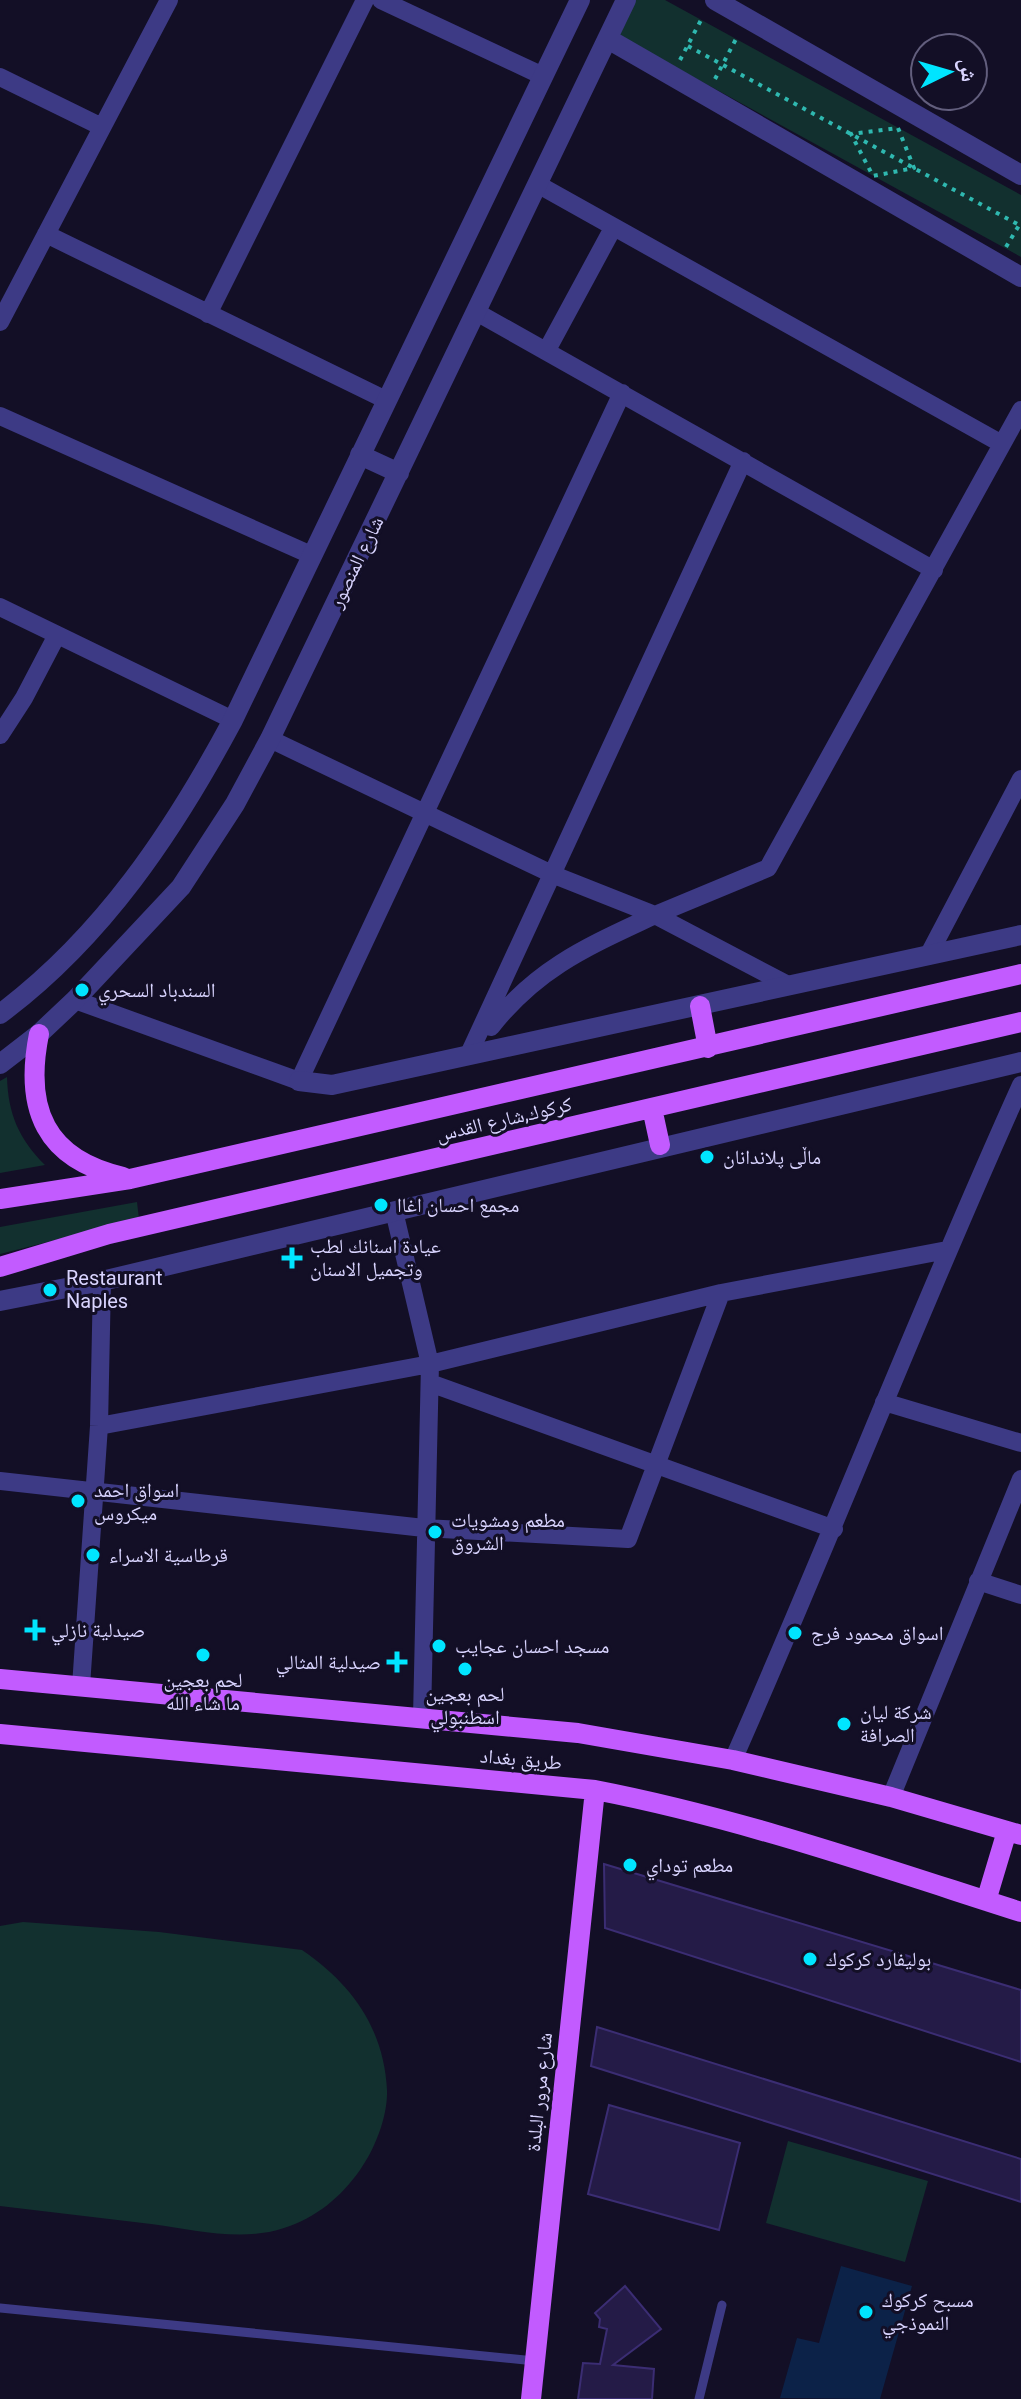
<svg xmlns="http://www.w3.org/2000/svg" width="1021" height="2399" font-family="Roboto,'Noto Naskh Arabic',sans-serif">
<style>
.green{fill:#12302f}
.water{fill:#0c2248}
.building{fill:#241b47;stroke:#3b2d73;stroke-width:2}
.lines{fill:none;stroke-linecap:round;stroke-linejoin:round}
.path{stroke:#2fb8b0;stroke-width:4;stroke-dasharray:4 6;stroke-linecap:butt}
.service{stroke:#3d3a85;stroke-width:9}
.minor{stroke:#3d3a85;stroke-width:18}
.tertiary{stroke:#3d3a85;stroke-width:20}
.primary{stroke:#c25bff;stroke-width:20}
.poi-dot{fill:#00e5ff;stroke:#130f26;stroke-width:3}
.labels{text-anchor:middle;dominant-baseline:central;stroke-width:6;stroke-linejoin:round;paint-order:stroke}
.street-label{font-size:20px;fill:#d9d4ff;stroke:#130f26}
.poi-label{font-size:20px;fill:#d9d4ff;stroke:#130f26;text-anchor:start}
</style>
<rect width="100%" height="100%" fill="#130f26"/>
<path class="green" d="M619,0H665L1021,195V257L604,28Z
M7,1077C8,1114 19,1139 45,1165L0,1173V1081Z
M137,1202L139,1219L0,1254V1227Z
M23,1922L159,1932L302,1950C352,1984 384,2029 387,2090C388,2116 375,2149 360,2170C341,2197 316,2218 284,2228C242,2242 195,2230 151,2224C101,2218 50,2212 0,2206V1926Z
M788,2141L928,2181L905,2262L766,2223Z"/>
<path class="water" d="M841,2266L912,2286L880,2399L780,2398L797,2338L819,2343Z"/>
<path class="building" d="M604,1864L1021,1990V2062L605,1928Z
M597,2027L1021,2159V2202L591,2066Z
M609,2105L740,2143L719,2230L588,2194Z
M625,2286L661,2329L613,2365L654,2369L652,2399H578L583,2363L600,2364L607,2329L599,2327L600,2319L595,2313Z"/>
<g class="lines">
<path class="path" d="M688,46L1021,226
M680,60L701,20
M715,79L736,39
M898,128L914,168L873,176L851,134Z
M1006,247L1021,222"/>
<path class="service" d="M0,2308L535,2361
M699,2399L722,2305"/>
<path class="minor" d="M381,0L543,76
M0,77L102,127
M539,185L1002,444
M46,234L386,400
M478,313L934,570
M208,314L365,0
M0,322L169,0
M547,350L613,228
M0,416L311,555
M0,607L233,720
M0,735L24,698L57,635
M270,739L554,875L655,915L768,868L1021,410
M928,956L1021,779
M75,1000L299,1081L622,393
M491,1027C538,967 589,946 655,915L788,985
M469,1054L743,461
M394,1211L430,1364L422,1717
M430,1383L834,1529
M884,1402L1021,1443
M99,1426L430,1364L721,1293L947,1250
M0,1481L424,1528L628,1539L721,1293
M978,1581L1021,1595
M81,1686L99,1426L102,1281
M733,1760C832,1536 920,1308 1021,1085
M891,1797L1021,1479"/>
<path class="tertiary" d="M715,0L1021,175
M608,39L1021,277
M360,455L399,473
M0,1014C103,937 173,832 233,720L580,0
M0,1064L39,1034L75,1000L181,887L235,804L270,739L626,0
M299,1081L332,1085L1021,935
M0,1301L102,1281L1021,1062"/>
<path class="primary" d="M700,1006L708,1048
M39,1034C24,1109 45,1159 123,1177
M652,1108L660,1145
M0,1199L130,1179L1021,974
M0,1267L109,1234L1021,1022
M0,1679L578,1733L733,1760L891,1797L1021,1835
M0,1734L595,1790C740,1818 880,1867 1021,1912
M986,1901L1007,1831
M531,2399L595,1790"/>
</g>
<g class="poi-dot">
<circle cx="82" cy="990" r="8"/>
<circle cx="707" cy="1157" r="8"/>
<circle cx="381" cy="1205" r="8"/>
<path d="M288 1246h8v8h8v8h-8v8h-8v-8h-8v-8h8z"/>
<circle cx="50" cy="1290" r="8"/>
<circle cx="78" cy="1501" r="8"/>
<circle cx="435" cy="1532" r="8"/>
<circle cx="93" cy="1555" r="8"/>
<path d="M31 1618h8v8h8v8h-8v8h-8v-8h-8v-8h8z"/>
<circle cx="795" cy="1633" r="8"/>
<circle cx="439" cy="1646" r="8"/>
<circle cx="203" cy="1655" r="8"/>
<path d="M393 1650h8v8h8v8h-8v8h-8v-8h-8v-8h8z"/>
<circle cx="465" cy="1669" r="8"/>
<circle cx="844" cy="1724" r="8"/>
<circle cx="630" cy="1865" r="8"/>
<circle cx="810" cy="1959" r="8"/>
<circle cx="866" cy="2312" r="8"/>
</g>
<g class="labels">
<g class="street-label">
<text transform="translate(356 562) rotate(-64)">شارع المنصور</text>
<text transform="translate(504 1119) rotate(-13)">كركوك,شارع القدس</text>
<text transform="translate(521 1759) rotate(5)">طريق بغداد</text>
<text transform="translate(539 2092) rotate(-84)">شارع مرور البلدة</text>
</g>
<g class="poi-label">
<text x="98" y="990">السندباد السحري</text>
<text x="723" y="1157">ماڵی پلاندانان</text>
<text x="397" y="1205">مجمع احسان اغاا</text>
<text x="310" y="1246">عيادة اسنانك لطب<tspan x="310" dy="23">وتجميل الاسنان</tspan></text>
<text x="66" y="1278">Restaurant<tspan x="66" dy="23">Naples</tspan></text>
<text x="94" y="1490">اسواق احمد<tspan x="94" dy="23">ميكروس</tspan></text>
<text x="451" y="1520">مطعم ومشويات<tspan x="451" dy="23">الشروق</tspan></text>
<text x="109" y="1555">قرطاسية الاسراء</text>
<text x="51" y="1630">صيدلية نازلي</text>
<text x="811" y="1633">اسواق محمود فرج</text>
<text x="455" y="1646">مسجد احسان عجايب</text>
<text x="381" y="1662" text-anchor="end">صيدلية المثالي</text>
<text x="203" y="1680" text-anchor="middle">لحم بعجين<tspan x="203" dy="23">ما شاء الله</tspan></text>
<text x="465" y="1694" text-anchor="middle">لحم بعجين<tspan x="465" dy="23">اسطنبولي</tspan></text>
<text x="860" y="1712">شركة ليان<tspan x="860" dy="23">الصرافة</tspan></text>
<text x="646" y="1865">مطعم توداي</text>
<text x="826" y="1959">بوليفارد كركوك</text>
<text x="882" y="2300">مسبح كركوك<tspan x="882" dy="23">النموذجي</tspan></text>
</g>
</g>
<g transform="translate(949 72) rotate(85)"><circle r="38" fill="#130f26" stroke="#625e7d" stroke-width="2"/>
<path d="M0-6L14 30L0 20L-14 30Z" fill="#00e5ff"/>
<text y="-12" font-size="22" font-weight="bold" text-anchor="middle" fill="#d9d4ff">ش</text>
</g>
</svg>
